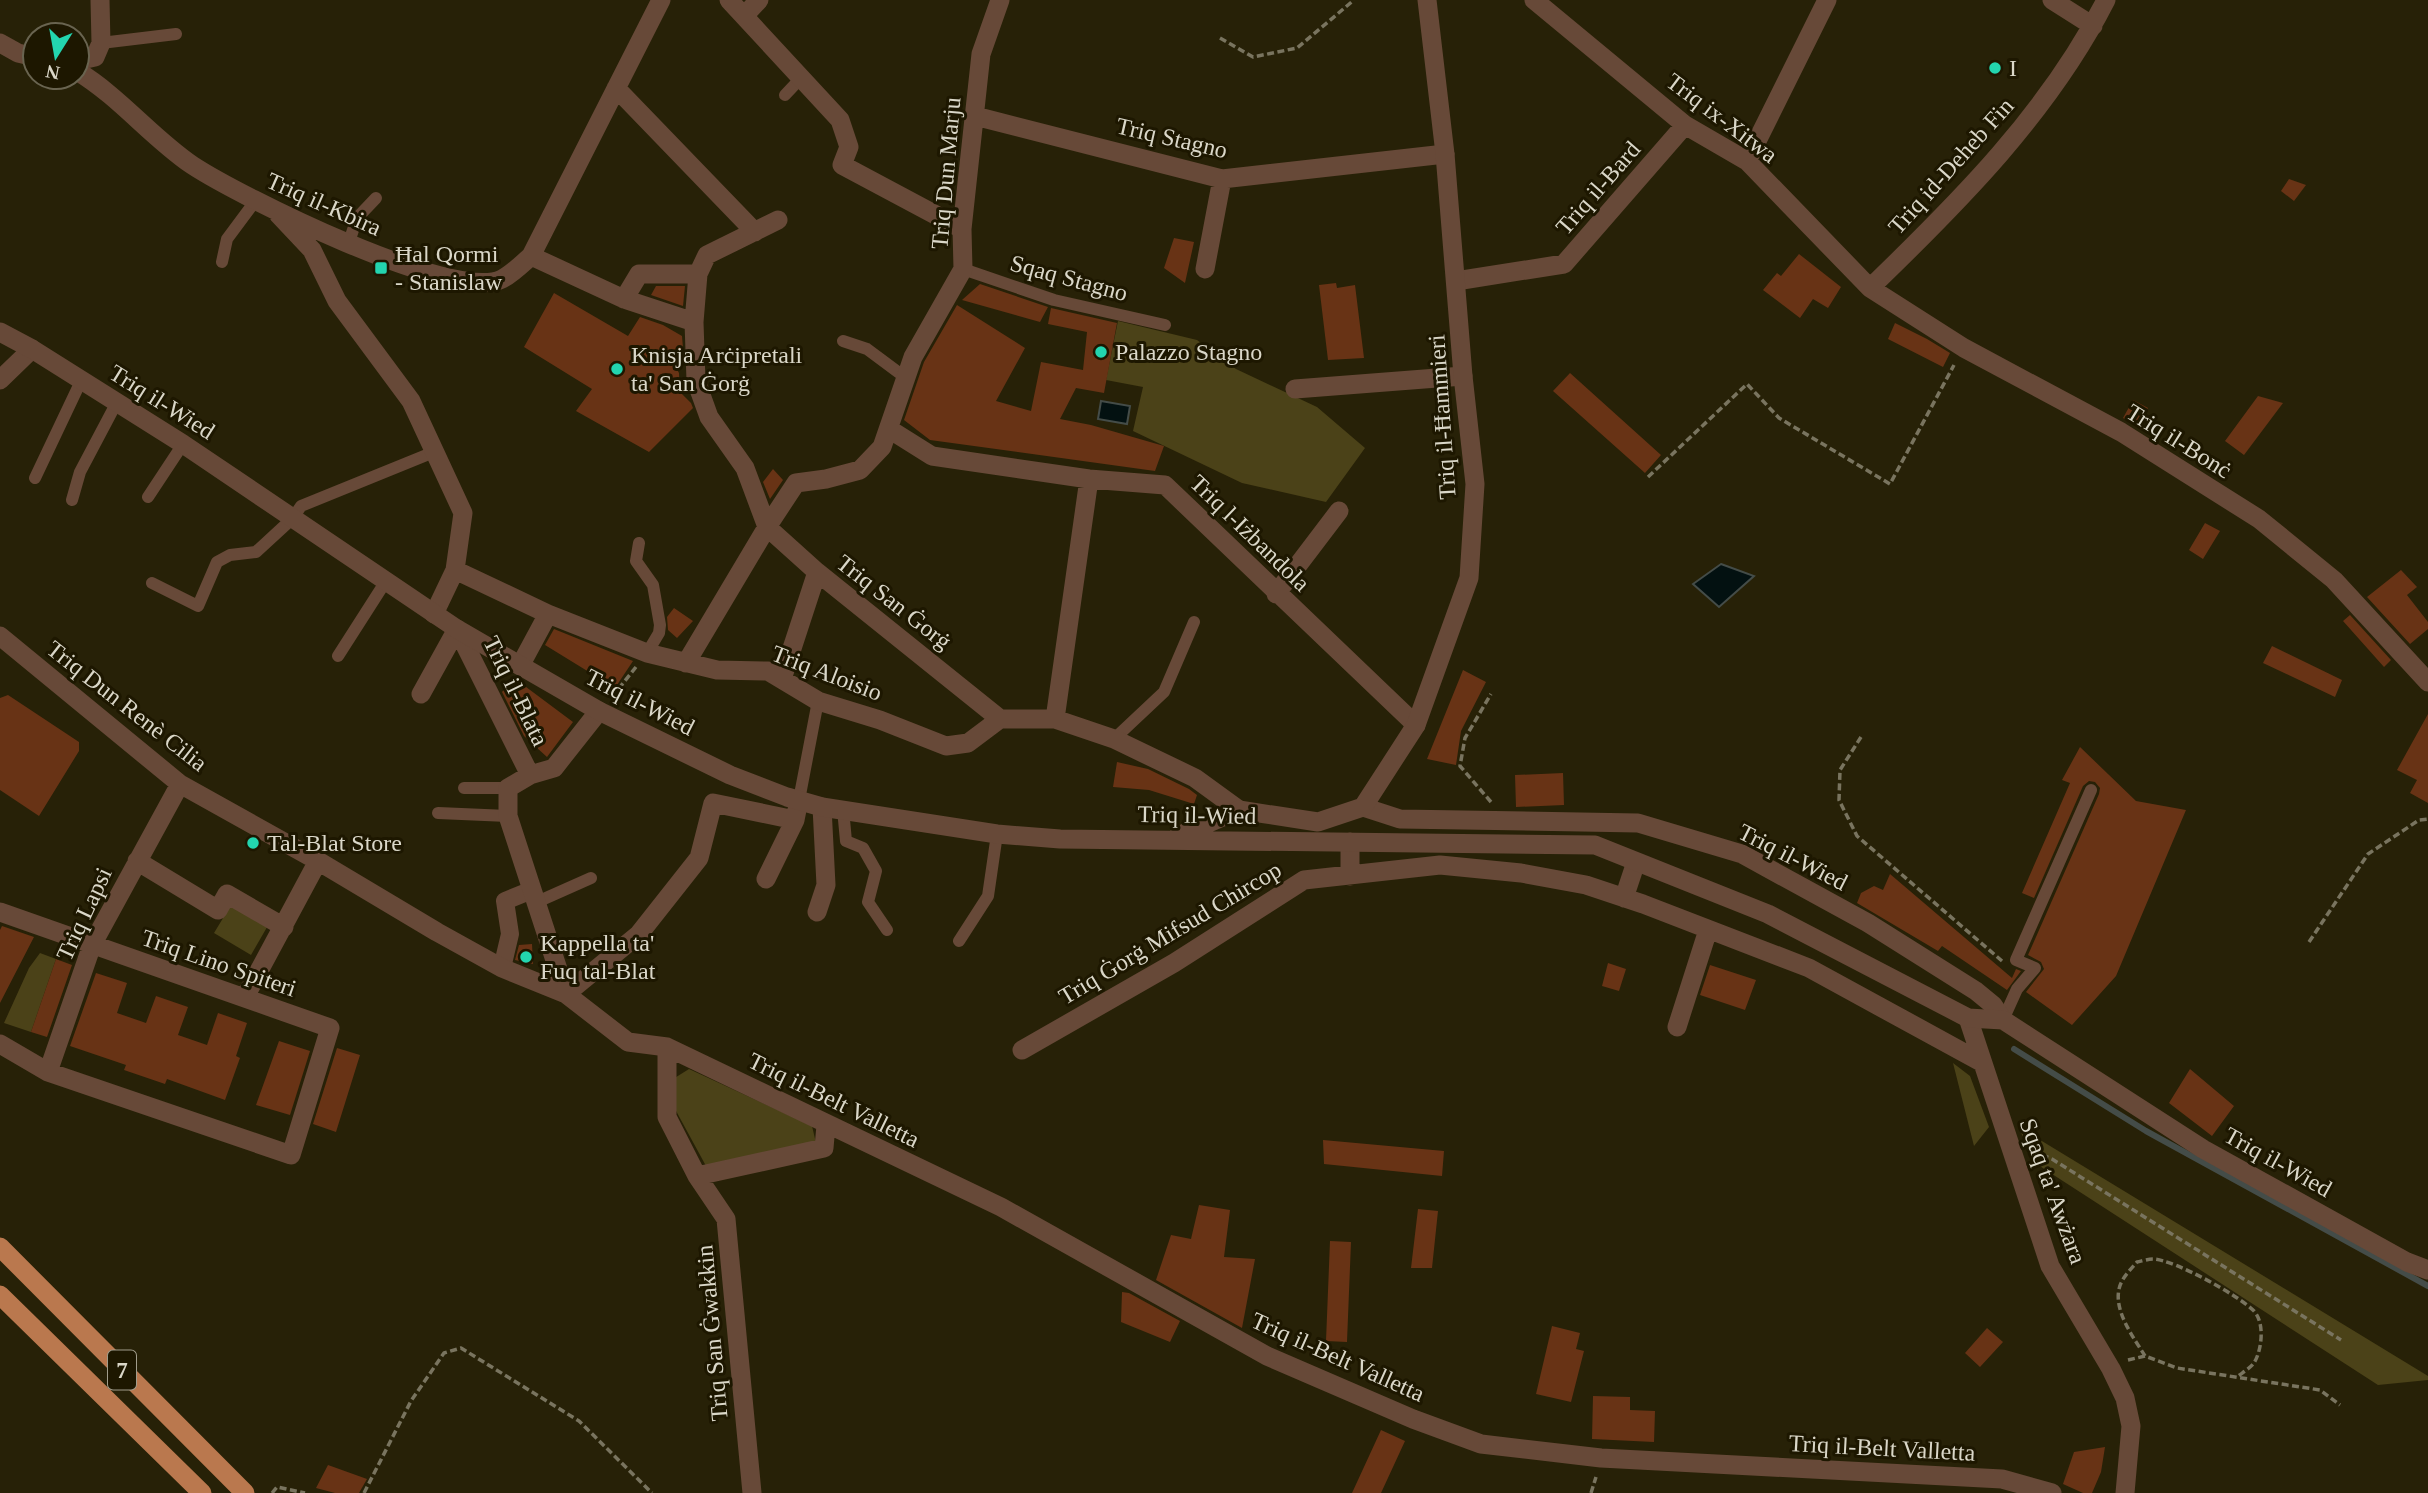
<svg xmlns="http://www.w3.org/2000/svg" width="2428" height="1493" font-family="Georgia,serif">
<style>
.green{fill:#4b4218}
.water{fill:#031111;stroke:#444c48;stroke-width:2}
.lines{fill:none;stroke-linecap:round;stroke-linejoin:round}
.stream{stroke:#444c48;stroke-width:6}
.building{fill:#683315}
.path{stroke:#79745f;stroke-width:3.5;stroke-dasharray:7 3.5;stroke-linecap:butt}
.service{stroke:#674938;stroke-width:12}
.pedestrian{stroke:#674938;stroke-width:18}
.minor{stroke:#674938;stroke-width:19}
.tertiary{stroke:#674938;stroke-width:19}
.trunk{stroke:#ba784e;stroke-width:19}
.poi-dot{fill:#23d5af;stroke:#1d1700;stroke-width:2.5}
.labels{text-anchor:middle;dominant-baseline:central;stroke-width:6;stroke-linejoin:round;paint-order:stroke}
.shield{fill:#1d1700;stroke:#a19d8c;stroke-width:2}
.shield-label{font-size:23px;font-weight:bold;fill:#dad7c8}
.poi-label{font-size:24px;fill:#dad7c8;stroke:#1d1700;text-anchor:start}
.street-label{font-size:24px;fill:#dad7c8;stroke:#1d1700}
</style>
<rect width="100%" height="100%" fill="#272107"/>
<path class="green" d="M1118,321L1197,340L1236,369L1317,407L1365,448L1326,502L1242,483L1133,431L1143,387L1106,380Z
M234,900L270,922L251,955L214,933Z
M40,953L56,959L31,1032L4,1023L29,968Z
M1953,1063L1970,1076L1989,1127L1974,1146Z
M689,1069L812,1126L816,1143L706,1166L675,1109L673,1079Z
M2019,1127L2428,1376V1380L2378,1385L2032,1161Z"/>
<path class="water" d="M1101,401L1130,406L1127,424L1098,419Z
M1721,564L1754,576L1719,607L1693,584Z"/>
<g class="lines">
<path class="stream" d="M2014,1049L2146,1131L2428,1286"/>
</g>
<path class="building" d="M2289,179L2306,185L2294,201L2281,191Z
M1174,238L1194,242L1185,283L1164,268Z
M1799,254L1841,287L1828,308L1813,299L1800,318L1763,290L1777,273L1781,276Z
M1336,283L1337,288L1355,285L1364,358L1328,360L1319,285Z
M980,284L1048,307L1040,322L962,300Z
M656,286H685L683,306L651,295Z
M554,293L628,336L640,317L663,325L682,336L683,348L674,364L679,373L680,392L691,403L693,408L649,452L576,411L592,389L524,347Z
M957,305L1025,348L996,401L1031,411L1041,362L1083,370L1087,332L1048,324L1051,308L1117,323L1104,393L1076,388L1060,419L1091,425L1164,446L1155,471L930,440L904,420L924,362Z
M1895,323L1927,339L1950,353L1943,367L1888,339Z
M1570,373L1661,455L1645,473L1553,391Z
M2258,396L2283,403L2244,455L2225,441Z
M2133,400L2148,408L2137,426L2123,418Z
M773,469L783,480L770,499L763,482Z
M2205,523L2220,531L2203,559L2189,550Z
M2401,570L2417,587L2407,595L2428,622V629L2410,644L2367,597Z
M674,608L693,621L677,638L668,630L667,617Z
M2350,615L2391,660L2384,667L2343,621Z
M554,629L633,661L615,688L545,645Z
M2272,646L2342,680L2335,697L2263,663Z
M1463,670L1486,682L1461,731L1456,765L1427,759Z
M514,678L573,722L547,757L524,736L502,692Z
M8,695L79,742V751L39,816L0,790V698Z
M2428,714V803L2410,793L2417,780L2397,770Z
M2080,747L2136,801L2186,810L2116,976L2072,1025L2026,992L2044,969L2041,962L2028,955L2099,794L2100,788L2095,782L2089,781L2083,786L2034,898L2022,893L2070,783L2062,780Z
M1117,762L1148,769L1189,789L1197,795L1194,804L1149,790L1113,787Z
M1563,773L1564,805L1516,807L1515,775Z
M1890,874L2012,978L2016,969L2021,971L2007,990L1942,946L1938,951L1857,903L1861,893L1874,886L1883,890Z
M2,926L34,937L0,1003V930Z
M532,944L533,964L515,960L519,945Z
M56,959L72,965L47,1037L31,1032Z
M1608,963L1626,969L1619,991L1602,986Z
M1710,965L1756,980L1745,1010L1700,995Z
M96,973L127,983L117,1013L146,1023L156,996L188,1007L178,1035L207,1045L218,1013L247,1023L236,1056L240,1058L225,1100L167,1079L165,1084L124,1070L126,1065L70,1046Z
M279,1041L310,1051L290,1115L256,1105Z
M337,1048L360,1055L336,1132L313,1124Z
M2190,1069L2234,1106L2212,1136L2169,1103Z
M1323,1140L1444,1151L1442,1176L1324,1164Z
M1199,1205L1230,1210L1224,1257L1255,1259L1242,1328L1156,1280L1171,1235L1191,1239Z
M1418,1209L1438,1211L1432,1268H1411Z
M1330,1241L1351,1242L1347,1342L1326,1341Z
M1122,1292L1129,1293L1180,1321L1170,1342L1121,1322Z
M1552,1326L1580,1333L1576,1349L1584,1351L1571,1402L1536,1394Z
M1987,1328L2003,1342L1980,1367L1965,1353Z
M1593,1396L1630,1397V1410L1655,1411L1654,1442L1592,1439Z
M1381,1430L1405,1441L1381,1493H1352Z
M2105,1447L2101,1472L2092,1493H2083L2063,1484L2074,1452Z
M328,1465L367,1479L359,1493H335L316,1488Z"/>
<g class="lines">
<path class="path" d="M1220,38L1253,57L1297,48L1354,0
M1648,477L1747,384L1779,418L1890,484L1954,365
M612,697L636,667
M1861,737L1840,770L1839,800L1857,836L2002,961
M1491,802L1460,766L1465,738L1491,694
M2309,942L2368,854L2419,820L2428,819
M2032,1151L2052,1159L2341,1340
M2145,1356C2134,1338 2114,1312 2119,1289C2121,1279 2130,1270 2137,1262C2142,1261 2148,1259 2153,1259C2175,1260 2238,1295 2254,1311C2265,1323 2262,1350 2254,1363C2250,1368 2242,1373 2237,1377
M2128,1360L2145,1356L2177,1368L2320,1390L2340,1405
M272,1493L277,1487L305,1493
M364,1493L411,1401L444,1353L461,1348L579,1421L652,1493
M1591,1493L1596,1477"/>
<path class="service" d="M101,43L176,34
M785,95L801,78
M349,242L357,218L376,198
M222,262L227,239L256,200
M963,269L1054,300L1165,325
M843,341L867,349L906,378
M35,478L81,381
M148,497L183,444
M72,500L80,472L117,402
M639,543L636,561L653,585L660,625L659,633L647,653
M152,583L198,606L217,562L230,555L256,552L293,518L301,506L434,452
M338,656L386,581
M1114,739L1164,692L1194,622
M464,788H508
M799,800L818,701
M843,809L846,841L863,848L876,871L868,902L887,930
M438,813L508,816
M537,902L591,878
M959,941L988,896L997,834
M2003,1020L2017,989L2035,968L2016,960L2091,790"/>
<path class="pedestrian" d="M502,968L510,934L505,901L532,890"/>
<path class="minor" d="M729,0L840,120L849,147L842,165L962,229
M1534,0L1685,125L1747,161L1870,288L1964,348L2121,432L2259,519L2334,580L2428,682
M2052,0L2093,26
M744,16L759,0
M0,43L18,53L35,57
M77,61L95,57L101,43L100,0
M77,71C120,97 151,137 192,165C239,196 453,303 502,279C512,274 523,263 531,256L661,0
M616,88L755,232
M975,116L1222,179L1445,154
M1747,161L1827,0
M278,214L312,250L337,301L411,401L463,513L455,570L434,614
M778,220L707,255L698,274L694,322L696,381L709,417L745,468L767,527L817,572L1000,719H1055L1114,739L1195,778L1239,810
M531,256L624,299L694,322
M1205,269L1222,179
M1456,281L1564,264L1685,125
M1870,288C1959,202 2049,112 2106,0
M624,299L639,274H698
M0,380L32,349
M1295,389L1463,376
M889,429L932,456L1089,479L1165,485L1416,725
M455,570L548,614L647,653L717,670L768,671L818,701L880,720L946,746L968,743L1000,719
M1276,594L1339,511
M457,629L530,775
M0,636L180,784L318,861L437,932L502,968L566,994L628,1042L667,1047L1001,1207L1267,1356L1413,1419L1481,1444L1601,1458L2002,1479L2052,1493
M686,663L767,527L796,483L826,479L860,470L882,447L913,357L963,269L962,229L981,54L1000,0
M520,666L548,614
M782,679L817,572
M421,694L457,629
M599,711L554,768L530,775L508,788V816L566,994L639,934L699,858L713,803L795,820
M1055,719L1089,479
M1363,807L1400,819L1638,823L1742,854L1868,923L1976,991L1993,1005L2003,1020
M1350,842V876
M137,861L218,910L227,894L284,927
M766,879L795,820L797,810
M1624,898L1636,862
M0,912L330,1028L291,1155L48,1072L0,1044
M817,912L826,885L822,807
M245,997L318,861
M1968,1018L2050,1266L2111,1369L2125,1398L2131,1426L2125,1493
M1677,1027L1708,930
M667,1047V1117L697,1176L726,1219L752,1493
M1022,1050L1174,963L1304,880L1440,865L1521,873L1586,885L1643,904L1809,968L1981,1062
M48,1072L92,945L180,784
M697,1176L824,1148L826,1125"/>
<path class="tertiary" d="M0,332L32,349L183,444L457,629L599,711L730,775L787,797L822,807L997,834L1060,839L1595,845L1768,914L1968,1018L2003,1020L2203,1149L2407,1262L2428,1270
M1178,836L1239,810L1318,822L1363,807L1416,725L1469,578L1475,484L1463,376L1445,154L1427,0"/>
<path class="trunk" d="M0,1247L245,1493
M0,1295L202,1493"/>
</g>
<g class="poi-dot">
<circle cx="1995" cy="68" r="7"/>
<rect x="374" y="261" width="14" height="14" rx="3.5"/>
<circle cx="1101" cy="352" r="7"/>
<circle cx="617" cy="369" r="7"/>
<circle cx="253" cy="843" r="7"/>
<circle cx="526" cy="957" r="7"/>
</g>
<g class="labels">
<rect class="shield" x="108" y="1350.5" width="28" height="39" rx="5"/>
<g class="shield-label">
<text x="122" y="1370">7</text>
</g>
<g class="poi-label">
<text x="2009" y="68">I</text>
<text x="395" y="254">Ħal Qormi<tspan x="395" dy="28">- Stanislaw</tspan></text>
<text x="1115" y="352">Palazzo Stagno</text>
<text x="631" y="355">Knisja Arċipretali<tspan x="631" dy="28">ta' San Ġorġ</tspan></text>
<text x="267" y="843">Tal-Blat Store</text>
<text x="540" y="943">Kappella ta'<tspan x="540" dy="28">Fuq tal-Blat</tspan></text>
</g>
<g class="street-label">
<text transform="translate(1722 118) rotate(37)">Triq ix-Xitwa</text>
<text transform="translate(1172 138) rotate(13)">Triq Stagno</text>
<text transform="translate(1951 166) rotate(-48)">Triq id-Deheb Fin</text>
<text transform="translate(946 173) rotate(-85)">Triq Dun Marju</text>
<text transform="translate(1598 188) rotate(-49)">Triq il-Bard</text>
<text transform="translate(324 204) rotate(24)">Triq il-Kbira</text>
<text transform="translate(1069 278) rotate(15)">Sqaq Stagno</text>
<text transform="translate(162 402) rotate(32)">Triq il-Wied</text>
<text transform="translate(1442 417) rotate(-94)">Triq il-Ħammieri</text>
<text transform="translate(2179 441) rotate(32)">Triq il-Bonċ</text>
<text transform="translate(1250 533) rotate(44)">Triq l-Iżbandola</text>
<text transform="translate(894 602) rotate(38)">Triq San Ġorġ</text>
<text transform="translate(827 673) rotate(21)">Triq Aloisio</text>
<text transform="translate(516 691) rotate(64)">Triq il-Blata</text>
<text transform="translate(640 702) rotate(27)">Triq il-Wied</text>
<text transform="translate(127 706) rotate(38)">Triq Dun Renè Cilia</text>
<text transform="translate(1197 815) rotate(1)">Triq il-Wied</text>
<text transform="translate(1793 857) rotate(27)">Triq il-Wied</text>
<text transform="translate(84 914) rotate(-65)">Triq Lapsi</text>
<text transform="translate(1170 933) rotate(-31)">Triq Ġorġ Mifsud Chircop</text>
<text transform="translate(219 963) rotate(19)">Triq Lino Spiteri</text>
<text transform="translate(834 1100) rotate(26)">Triq il-Belt Valletta</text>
<text transform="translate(2278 1162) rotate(29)">Triq il-Wied</text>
<text transform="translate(2053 1191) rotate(70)">Sqaq ta' Awżara</text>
<text transform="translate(712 1333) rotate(-95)">Triq San Ġwakkin</text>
<text transform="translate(1338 1357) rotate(24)">Triq il-Belt Valletta</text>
<text transform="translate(1882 1448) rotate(3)">Triq il-Belt Valletta</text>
</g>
</g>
<g transform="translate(56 56) rotate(191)"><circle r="33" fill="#1d1700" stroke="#696450" stroke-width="2"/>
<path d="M0-5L12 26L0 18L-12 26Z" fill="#23d5af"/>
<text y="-10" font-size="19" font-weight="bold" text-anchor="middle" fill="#dad7c8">N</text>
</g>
</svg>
